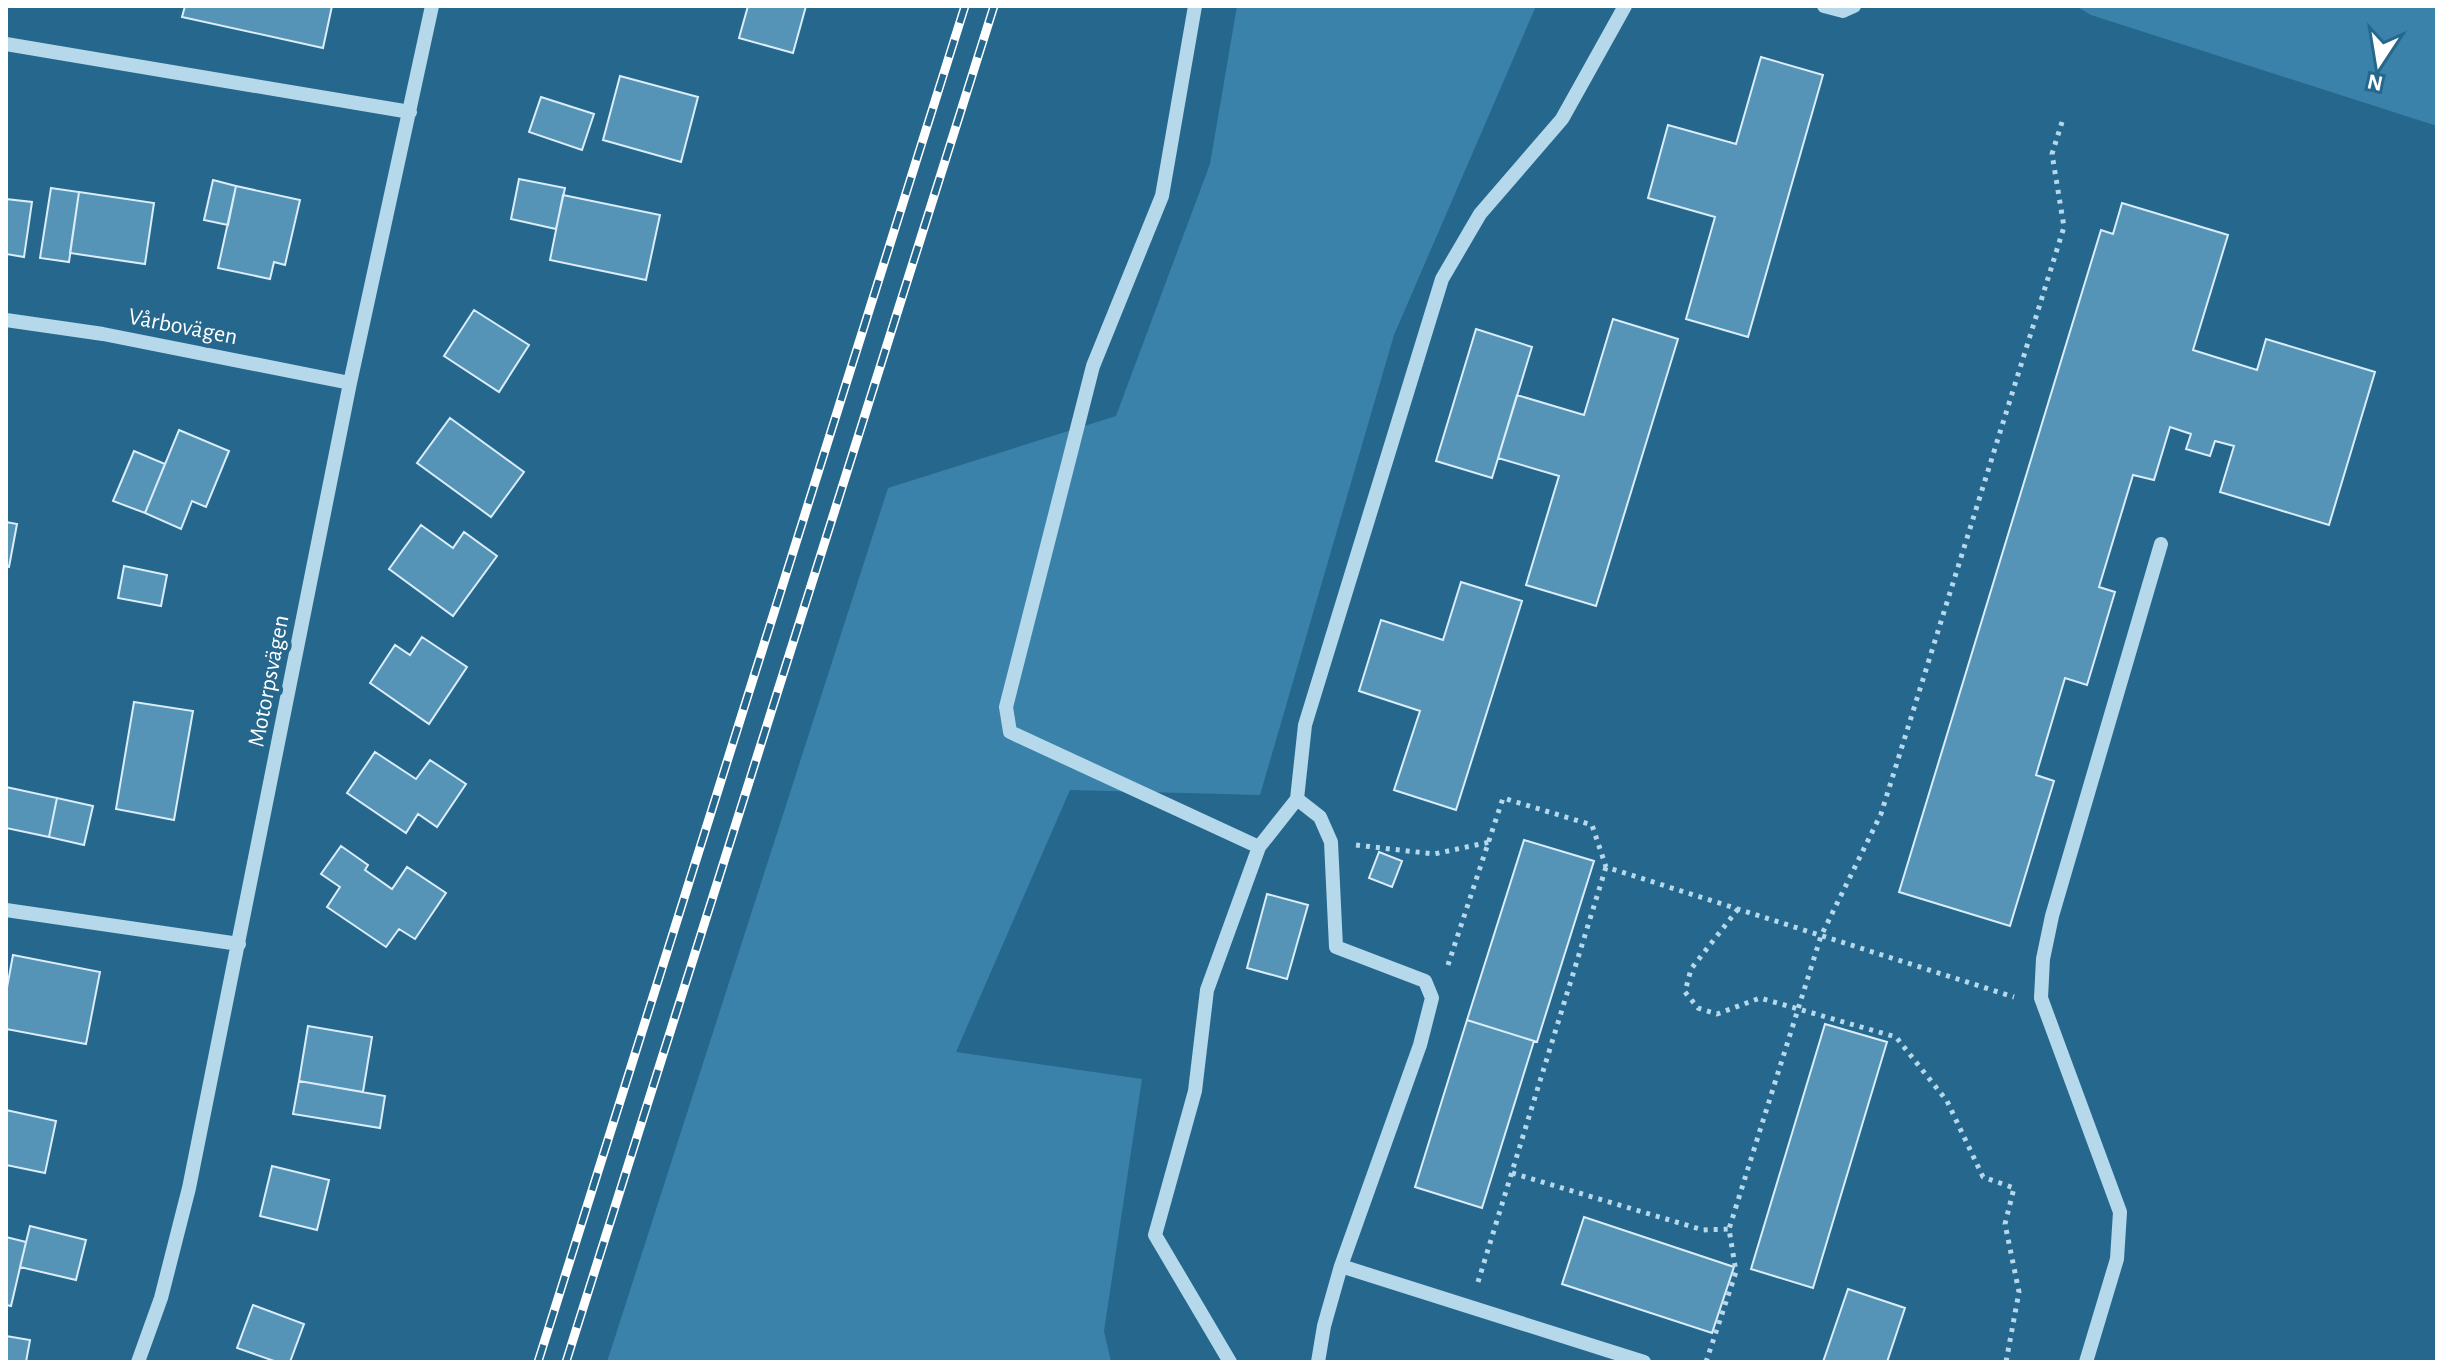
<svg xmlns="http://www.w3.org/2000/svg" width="2443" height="1368" font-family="'Alegreya Sans',sans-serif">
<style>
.green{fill:#3a82a9}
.building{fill:#5694b7;stroke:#daedf8;stroke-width:2}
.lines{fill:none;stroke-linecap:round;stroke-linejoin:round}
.path{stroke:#b5d8ea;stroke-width:5;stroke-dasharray:4 6;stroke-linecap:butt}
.minor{stroke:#b5d8ea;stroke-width:14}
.rail-casing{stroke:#fff;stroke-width:9}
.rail{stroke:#26678d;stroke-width:6;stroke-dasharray:18;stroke-linecap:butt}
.labels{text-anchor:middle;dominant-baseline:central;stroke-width:8;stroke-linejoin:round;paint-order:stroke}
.street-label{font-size:24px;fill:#fff;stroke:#26678d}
</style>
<rect width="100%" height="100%" fill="#26678d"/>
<path class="green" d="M1237,6H1536L1394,335L1260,795L1070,790L956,1052L1142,1079L1104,1331L1111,1362H607L888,488L1116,416L1210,164Z
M2076,6H2437V126L2091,15Z"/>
<path class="building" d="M185,6H332L323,48L182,17Z
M748,6H806L793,53L739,38Z
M1761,57L1823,75L1748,337L1686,319L1715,217L1648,198L1668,125L1736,144Z
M620,76L698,97L681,162L603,140Z
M541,97L594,114L582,150L529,132Z
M519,179L565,188L556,229L511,219Z
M213,180L236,186L228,225L204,220Z
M236,186L300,200L285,265L274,262L270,279L218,268Z
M51,188L79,192L69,262L40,258Z
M79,192L154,203L145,264L70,253Z
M563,195L660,215L646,280L550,260Z
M6,199L32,202L24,257L6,254Z
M2122,203L2228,235L2193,350L2257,370L2266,339L2375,372L2329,525L2220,492L2234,446L2215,441L2210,456L2186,449L2191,434L2170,427L2154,480L2133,475L2099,587L2115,592L2087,685L2065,678L2036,775L2054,781L2010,926L1899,892L2101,230L2113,234Z
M474,310L529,345L499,392L444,356Z
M1613,319L1678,339L1596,606L1526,585L1559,476L1498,458L1517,395L1584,415Z
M1476,329L1532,347L1492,478L1436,461Z
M450,418L524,472L491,517L417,463Z
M179,430L229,451L206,507L192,501L181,529L145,513Z
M134,451L165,464L145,513L113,501Z
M6,522L17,524L9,567L6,566Z
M421,525L453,548L464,532L497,556L453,616L389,569Z
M124,566L167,575L161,606L118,598Z
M1461,582L1522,601L1456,810L1394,790L1420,711L1359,691L1381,620L1443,640Z
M422,637L467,667L429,724L370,683L395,645L410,655Z
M134,702L193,711L174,820L116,809Z
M375,752L416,779L430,760L466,784L437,827L418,814L406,833L347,793Z
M6,787L57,798L49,837L6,828Z
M57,798L93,806L84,845L49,837Z
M1524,840L1594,861L1537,1042L1467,1020Z
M341,846L368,865L365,870L392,889L407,867L446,893L415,939L399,929L386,947L327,907L340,887L321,874Z
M1379,852L1402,861L1392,887L1369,878Z
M1267,894L1308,905L1287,979L1247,968Z
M13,955L100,972L86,1044L6,1029V993Z
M1467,1020L1534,1041L1482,1208L1415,1187Z
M1825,1024L1887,1042L1813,1288L1751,1269Z
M308,1026L372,1037L363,1092L299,1081Z
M299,1081L385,1096L380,1128L293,1114Z
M6,1110L56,1121L45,1173L6,1165Z
M272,1166L329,1180L317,1230L260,1216Z
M1584,1217L1734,1267L1712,1333L1562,1284Z
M30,1226L86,1240L76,1280L20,1267Z
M6,1237L26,1242L11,1306L6,1305Z
M1848,1289L1905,1308L1887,1362H1823Z
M253,1305L304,1324L290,1362H277L237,1348Z
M6,1336L30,1340L26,1362H6Z"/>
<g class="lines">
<path class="path" d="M1356,845L1434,854L1490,842
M1738,909L1691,969L1685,992L1698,1008L1717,1014L1760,998L1896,1037L1947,1101L1983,1177L2014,1188L2005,1224L2019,1292L2006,1362
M1448,965L1503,798L1592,825L1606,867L2014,997
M1512,1173L1703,1230L1729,1229
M1478,1282L1606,867
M1706,1362L1736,1272L1729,1229L1821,936L1881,814L2064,227L2052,154L2062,122"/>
<path class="minor" d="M1195,6L1162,196L1093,366L1006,707L1010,732L1259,847
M1824,6L1843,11L1854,6
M6,44L410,112
M6,320L103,334L350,383
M1297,799L1320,817L1331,842L1336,947L1425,981L1432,998L1420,1045L1341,1266
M6,910L239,944
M138,1362L161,1298L189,1188L350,383L432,6
M1230,1362L1155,1235L1195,1091L1207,990L1259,847L1297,799L1305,725L1442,279L1480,214L1562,119L1625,6
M1318,1362L1324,1326L1341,1266L1644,1362
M2086,1362L2117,1259L2120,1212L2041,998L2043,959L2052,916L2161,544"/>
<g class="rail-casing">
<path id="rail" d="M538,1362L965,6
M566,1362L994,6"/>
</g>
<use href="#rail" class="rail"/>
</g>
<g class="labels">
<g class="street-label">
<text transform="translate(183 327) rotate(11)">Vårbovägen</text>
<text transform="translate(269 681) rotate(-79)">Motorpsvägen</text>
</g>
</g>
<rect width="2443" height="1368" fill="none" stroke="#ffffff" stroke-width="16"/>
<g transform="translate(2379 64) rotate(192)" stroke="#26678d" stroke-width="6" paint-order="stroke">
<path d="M0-6L14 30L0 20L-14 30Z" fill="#ffffff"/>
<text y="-12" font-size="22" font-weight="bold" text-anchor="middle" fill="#ffffff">N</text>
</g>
</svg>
